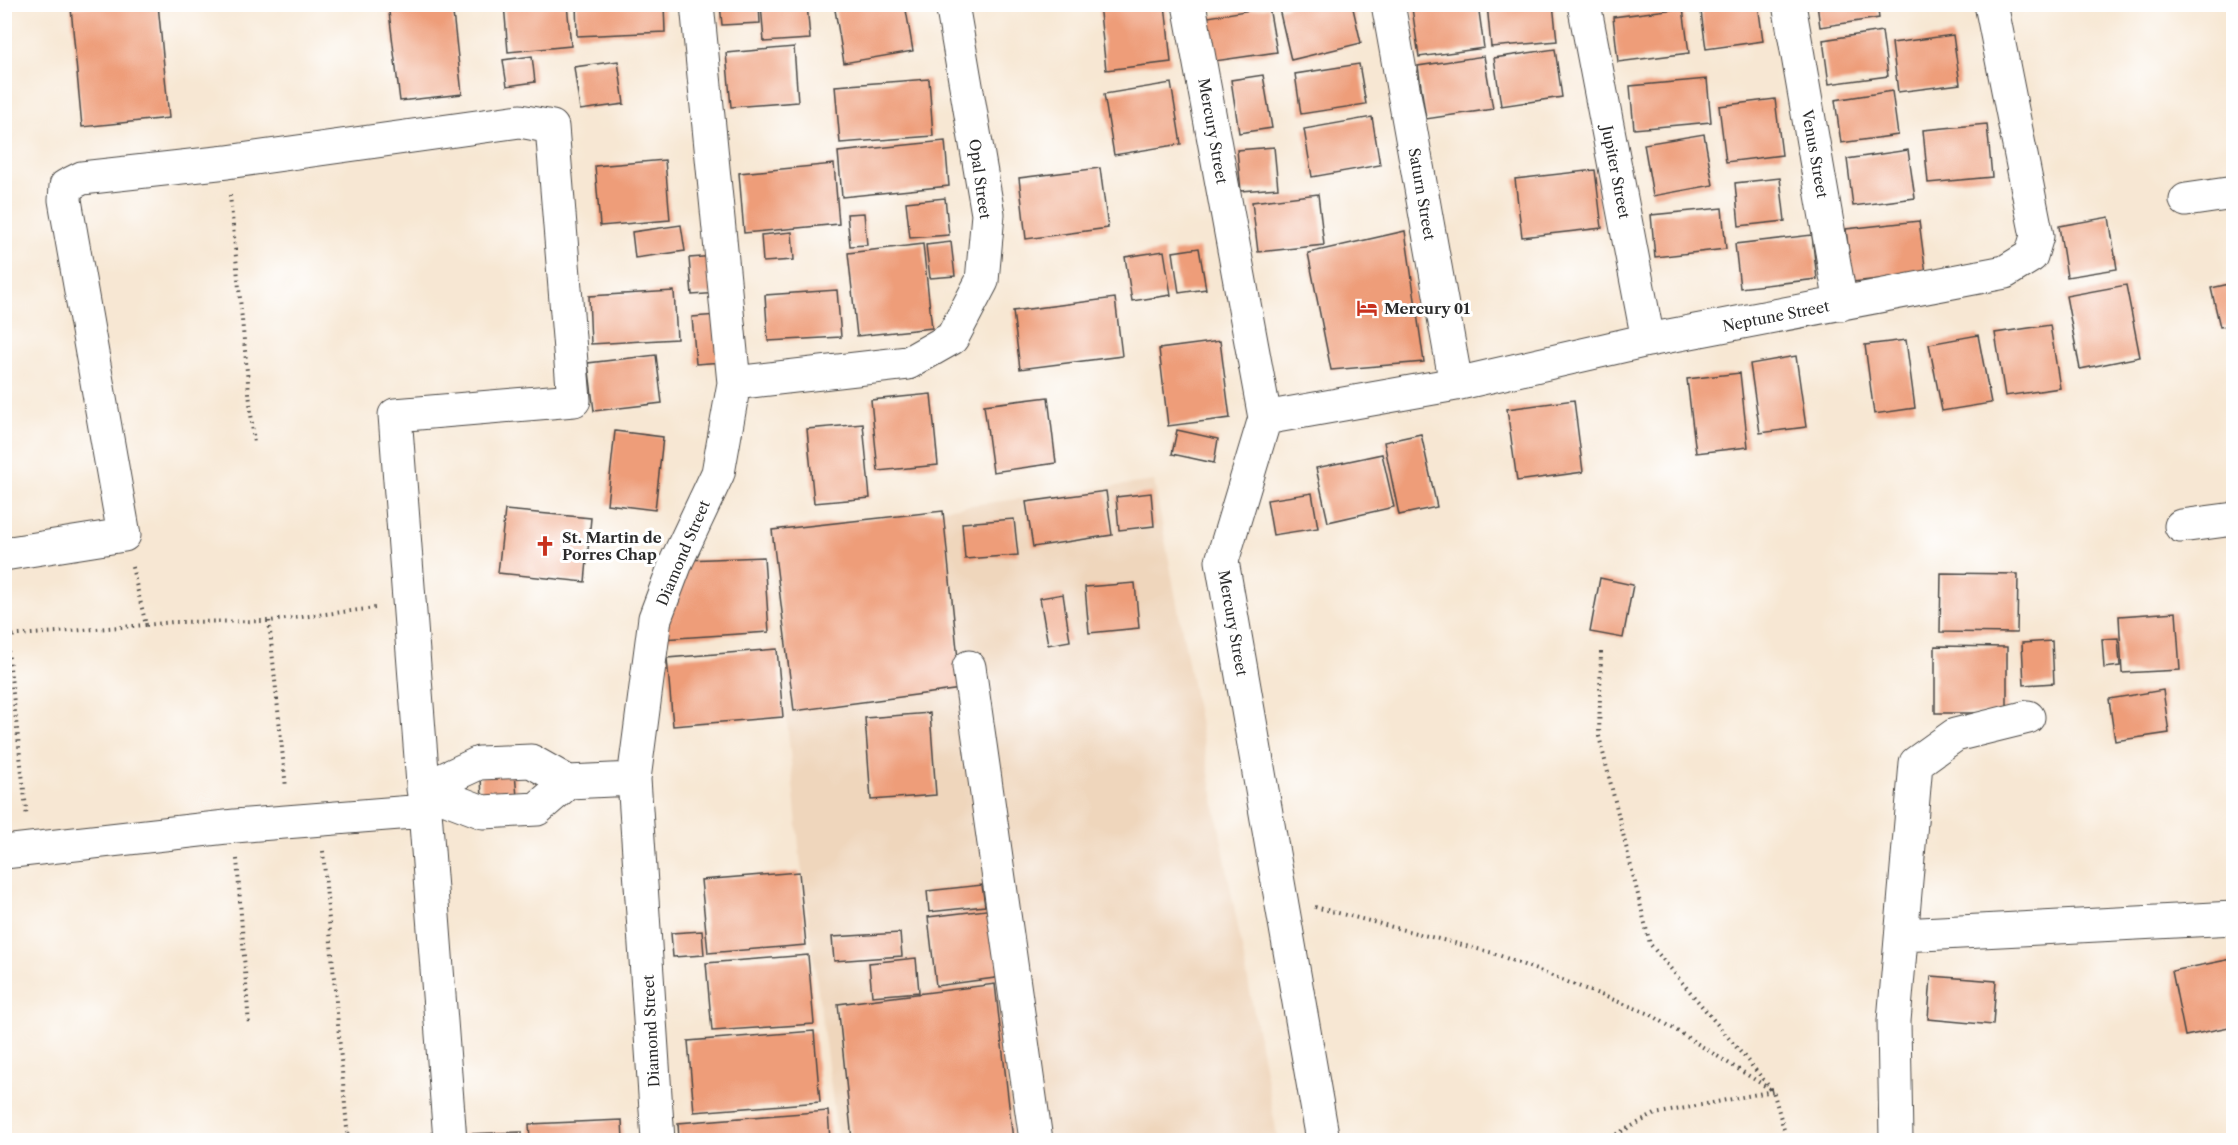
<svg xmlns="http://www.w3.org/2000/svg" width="2238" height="1145" font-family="'Libre Caslon Text',serif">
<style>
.built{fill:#efd6bc}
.building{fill:#ee9d79}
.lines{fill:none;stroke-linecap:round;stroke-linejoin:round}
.minor-casing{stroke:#4a4744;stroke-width:35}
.path{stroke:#4a4744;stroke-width:4;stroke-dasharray:1.5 4.5;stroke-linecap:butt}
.minor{stroke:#fff;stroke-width:33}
.labels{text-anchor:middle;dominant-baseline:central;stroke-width:6;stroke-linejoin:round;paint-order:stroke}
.street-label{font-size:15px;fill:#2b2b2b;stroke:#fff}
.poi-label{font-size:15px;font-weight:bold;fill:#2b2b2b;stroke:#fff;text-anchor:start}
</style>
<rect width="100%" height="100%" fill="#fff"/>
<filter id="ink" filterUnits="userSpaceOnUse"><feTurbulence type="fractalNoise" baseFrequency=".0167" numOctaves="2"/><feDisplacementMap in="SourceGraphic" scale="12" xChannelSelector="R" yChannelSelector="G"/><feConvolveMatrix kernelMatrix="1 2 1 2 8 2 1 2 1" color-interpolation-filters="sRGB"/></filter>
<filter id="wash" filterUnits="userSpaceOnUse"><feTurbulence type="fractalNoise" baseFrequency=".008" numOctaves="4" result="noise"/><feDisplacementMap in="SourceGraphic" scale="24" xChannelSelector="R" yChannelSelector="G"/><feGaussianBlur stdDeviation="1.35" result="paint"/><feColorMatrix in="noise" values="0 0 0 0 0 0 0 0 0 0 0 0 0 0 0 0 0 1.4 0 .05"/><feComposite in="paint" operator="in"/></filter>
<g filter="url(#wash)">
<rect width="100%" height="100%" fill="#f7e7d3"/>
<path class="built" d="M1154,481L1278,1140H838L800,857L769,532Z"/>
<g id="blocks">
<path class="building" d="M108,4H158L169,118L82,127L71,8Z
M388,4H452L462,94L400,101Z
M504,4H567L571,46L508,52Z
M576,4H664L665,32L577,36Z
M720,4H759L760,23L722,25Z
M761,4H807L810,39L764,42Z
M834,4H905L913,51L844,63Z
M1099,4H1165L1171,62L1106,70Z
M1297,4H1352L1361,43L1291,60L1279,9Z
M1442,4H1478L1484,48L1419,57L1412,8Z
M1487,4H1553L1557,41L1491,47Z
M1700,4H1758L1763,41L1706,49Z
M1817,4H1877L1879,18L1820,27Z
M1269,7L1277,52L1215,61L1208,17Z
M1683,8L1689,53L1618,62L1613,17Z
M1882,31L1888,76L1829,84L1823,40Z
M1953,35L1960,84L1898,92L1892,43Z
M794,47L798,102L731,107L726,53Z
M1555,49L1562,97L1501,106L1494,58Z
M532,56L535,82L507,86L503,60Z
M1484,56L1493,109L1426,119L1418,66Z
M618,61L624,104L580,110L574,67Z
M1359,64L1366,104L1301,114L1295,74Z
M1263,75L1272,128L1239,133L1231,80Z
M929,79L933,136L840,143L835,86Z
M1707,79L1711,122L1634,129L1630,86Z
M1171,83L1181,144L1114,155L1104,94Z
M1892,91L1898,135L1841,143L1835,100Z
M1775,99L1782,155L1726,162L1719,106Z
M1372,117L1380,165L1312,177L1304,129Z
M1987,124L1992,177L1928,183L1923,130Z
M1704,134L1713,185L1653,196L1644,144Z
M945,141L949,186L842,197L838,152Z
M1274,147L1278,188L1241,191L1237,150Z
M1908,150L1915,198L1853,206L1847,159Z
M665,160L670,220L600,226L595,166Z
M834,164L839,224L744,233L739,173Z
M1100,168L1108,228L1026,239L1019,178Z
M1595,170L1602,228L1522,237L1515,179Z
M1780,178L1785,221L1739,226L1735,183Z
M1318,194L1324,245L1258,252L1252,202Z
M945,198L949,235L910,238L906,202Z
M1722,208L1726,249L1655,257L1651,215Z
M864,213L867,245L850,246L847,214Z
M2109,217L2117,269L2067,277L2059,226Z
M1919,221L1926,274L1852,282L1846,229Z
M681,225L685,251L635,258L632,232Z
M1405,231L1424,362L1331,370L1308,253Z
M792,232L794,260L763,262L761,235Z
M1812,235L1817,279L1740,288L1735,244Z
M951,242L955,276L930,278L926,245Z
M923,244L932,328L857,336L848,253Z
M1199,248L1206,289L1179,293L1173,252Z
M1164,251L1171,295L1132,301L1125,257Z
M716,256L719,293L692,295L689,258Z
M2234,283V325L2220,327L2211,288Z
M2126,285L2140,357L2080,369L2066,296Z
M837,290L841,337L768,341L765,295Z
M674,291L677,339L591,344L589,296Z
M1115,298L1122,356L1020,369L1013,311Z
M718,315L722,362L696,364L692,317Z
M2050,325L2060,388L2005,396L1995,333Z
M1978,335L1991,403L1942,411L1929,344Z
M1906,340L1915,408L1874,414L1865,345Z
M1220,341L1230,418L1168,426L1159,349Z
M656,355L662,403L594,411L588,363Z
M1796,356L1806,427L1760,433L1750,364Z
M1740,373L1748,447L1696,453L1687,379Z
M931,394L938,465L878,471L871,400Z
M1048,397L1056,463L993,472L984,405Z
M1574,400L1583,472L1517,481L1507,409Z
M863,424L870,498L814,503L807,429Z
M1177,430L1218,439L1214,463L1172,454Z
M615,431L663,437L655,510L607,504Z
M1421,434L1437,507L1399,515L1384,442Z
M1382,454L1394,507L1328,522L1316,468Z
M1106,491L1112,535L1033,547L1026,502Z
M1151,493L1154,526L1119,530L1116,497Z
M1312,493L1318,528L1273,535L1267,500Z
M505,510L591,518L585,582L498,573Z
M943,511L961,689L794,711L772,530Z
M1014,519L1018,555L965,559L962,523Z
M764,557L769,632L662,639L686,560Z
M1941,573L2018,574L2017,633L1940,632Z
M1600,578L1633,585L1623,638L1590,632Z
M1135,583L1139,628L1089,633L1085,587Z
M1063,594L1070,641L1048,645L1040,598Z
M2176,612L2180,670L2122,673L2119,616Z
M2118,638L2120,666L2104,668L2102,639Z
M2052,641L2054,683L2024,685L2022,643Z
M1935,646L2007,647V713H1935Z
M777,649L783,717L673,726L667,658Z
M2163,690L2169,733L2115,741L2109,699Z
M930,713L936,795L871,800L865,718Z
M515,773L517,797L482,800L481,776Z
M799,872L806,945L708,953L701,880Z
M982,885L985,906L929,912L927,891Z
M994,909L1002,977L936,986L928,917Z
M702,931L704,955L673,957L671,933Z
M900,933L902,956L834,961L832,937Z
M808,955L814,1024L712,1031L706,963Z
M916,958L919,992L872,996L869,963Z
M2232,959L2234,1026L2185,1036L2172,971Z
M1931,976L1996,981L1993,1025L1928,1019Z
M995,984L1013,1140H852L838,1004Z
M814,1031L820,1102L694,1112L688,1041Z
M828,1111L830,1140H679L678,1123Z
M622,1120L623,1140H530L529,1124Z
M522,1132V1140H464V1134Z"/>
</g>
</g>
<g filter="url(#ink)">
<use href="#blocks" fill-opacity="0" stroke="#4a4744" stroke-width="1.5"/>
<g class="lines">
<g class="minor-casing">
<path id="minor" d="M1189,4L1265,418L1222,561L1323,1140
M1388,4L1456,384
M1584,4L1648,340
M1789,4L1841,304
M2186,200L2234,193
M734,383L908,363L952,338L982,281L988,214L952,4
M1265,418L1456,384L1648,340L2005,272L2031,256L2037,236L1991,4
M2181,526L2234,519
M4,554L124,535L65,200L66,186L82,178L227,162L520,121L552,127L574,400L395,415L450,1140
M969,667L1036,1140
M568,782L537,809L483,812L423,789L479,763L531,761L568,782L634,779
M4,852L235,826L425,811
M1902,935L2234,918
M658,1140L634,779L655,618L677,560L718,473L734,383L697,4
M1896,1140L1894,1021L1916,763L1955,735L2028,717"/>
</g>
<path class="path" d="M230,195L254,444
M132,567L146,625L173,622L269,621L375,608
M4,615L27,817
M269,621L286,788
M7,636L146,625
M1601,652L1599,736L1650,944L1773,1091L1787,1140
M323,851L348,1140
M237,859L249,1026
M1315,907L1493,953L1650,1014L1773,1091L1655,1114L1605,1140"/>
<use href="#minor" class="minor"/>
</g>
</g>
<defs>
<g id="hotel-bare" transform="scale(1.62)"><path d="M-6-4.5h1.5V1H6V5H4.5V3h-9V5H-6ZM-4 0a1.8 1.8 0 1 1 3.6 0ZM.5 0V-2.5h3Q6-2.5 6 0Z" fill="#c8321e" stroke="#fff" stroke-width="2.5" paint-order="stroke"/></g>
<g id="church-bare" transform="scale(1.62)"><path d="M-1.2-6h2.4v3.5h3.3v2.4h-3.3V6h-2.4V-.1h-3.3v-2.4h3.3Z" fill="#c8321e" stroke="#fff" stroke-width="2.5" paint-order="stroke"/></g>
</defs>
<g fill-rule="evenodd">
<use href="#hotel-bare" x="1367" y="308"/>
<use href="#church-bare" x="545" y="546"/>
</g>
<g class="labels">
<g class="street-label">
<text transform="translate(1213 131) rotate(80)">Mercury Street</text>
<text transform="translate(1815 154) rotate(80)">Venus Street</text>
<text transform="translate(1616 172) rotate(79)">Jupiter Street</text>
<text transform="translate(980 179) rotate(82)">Opal Street</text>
<text transform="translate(1422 194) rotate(80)">Saturn Street</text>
<text transform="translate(1776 316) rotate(-11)">Neptune Street</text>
<text transform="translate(683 553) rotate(-67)">Diamond Street</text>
<text transform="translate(1233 623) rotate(80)">Mercury Street</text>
<text transform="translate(651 1031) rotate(-93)">Diamond Street</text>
</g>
<g class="poi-label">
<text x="1384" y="308">Mercury 01</text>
<text x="562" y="537">St. Martin de<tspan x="562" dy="17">Porres Chap</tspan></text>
</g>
</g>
<rect width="2238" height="1145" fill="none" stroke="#fff" stroke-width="24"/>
</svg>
